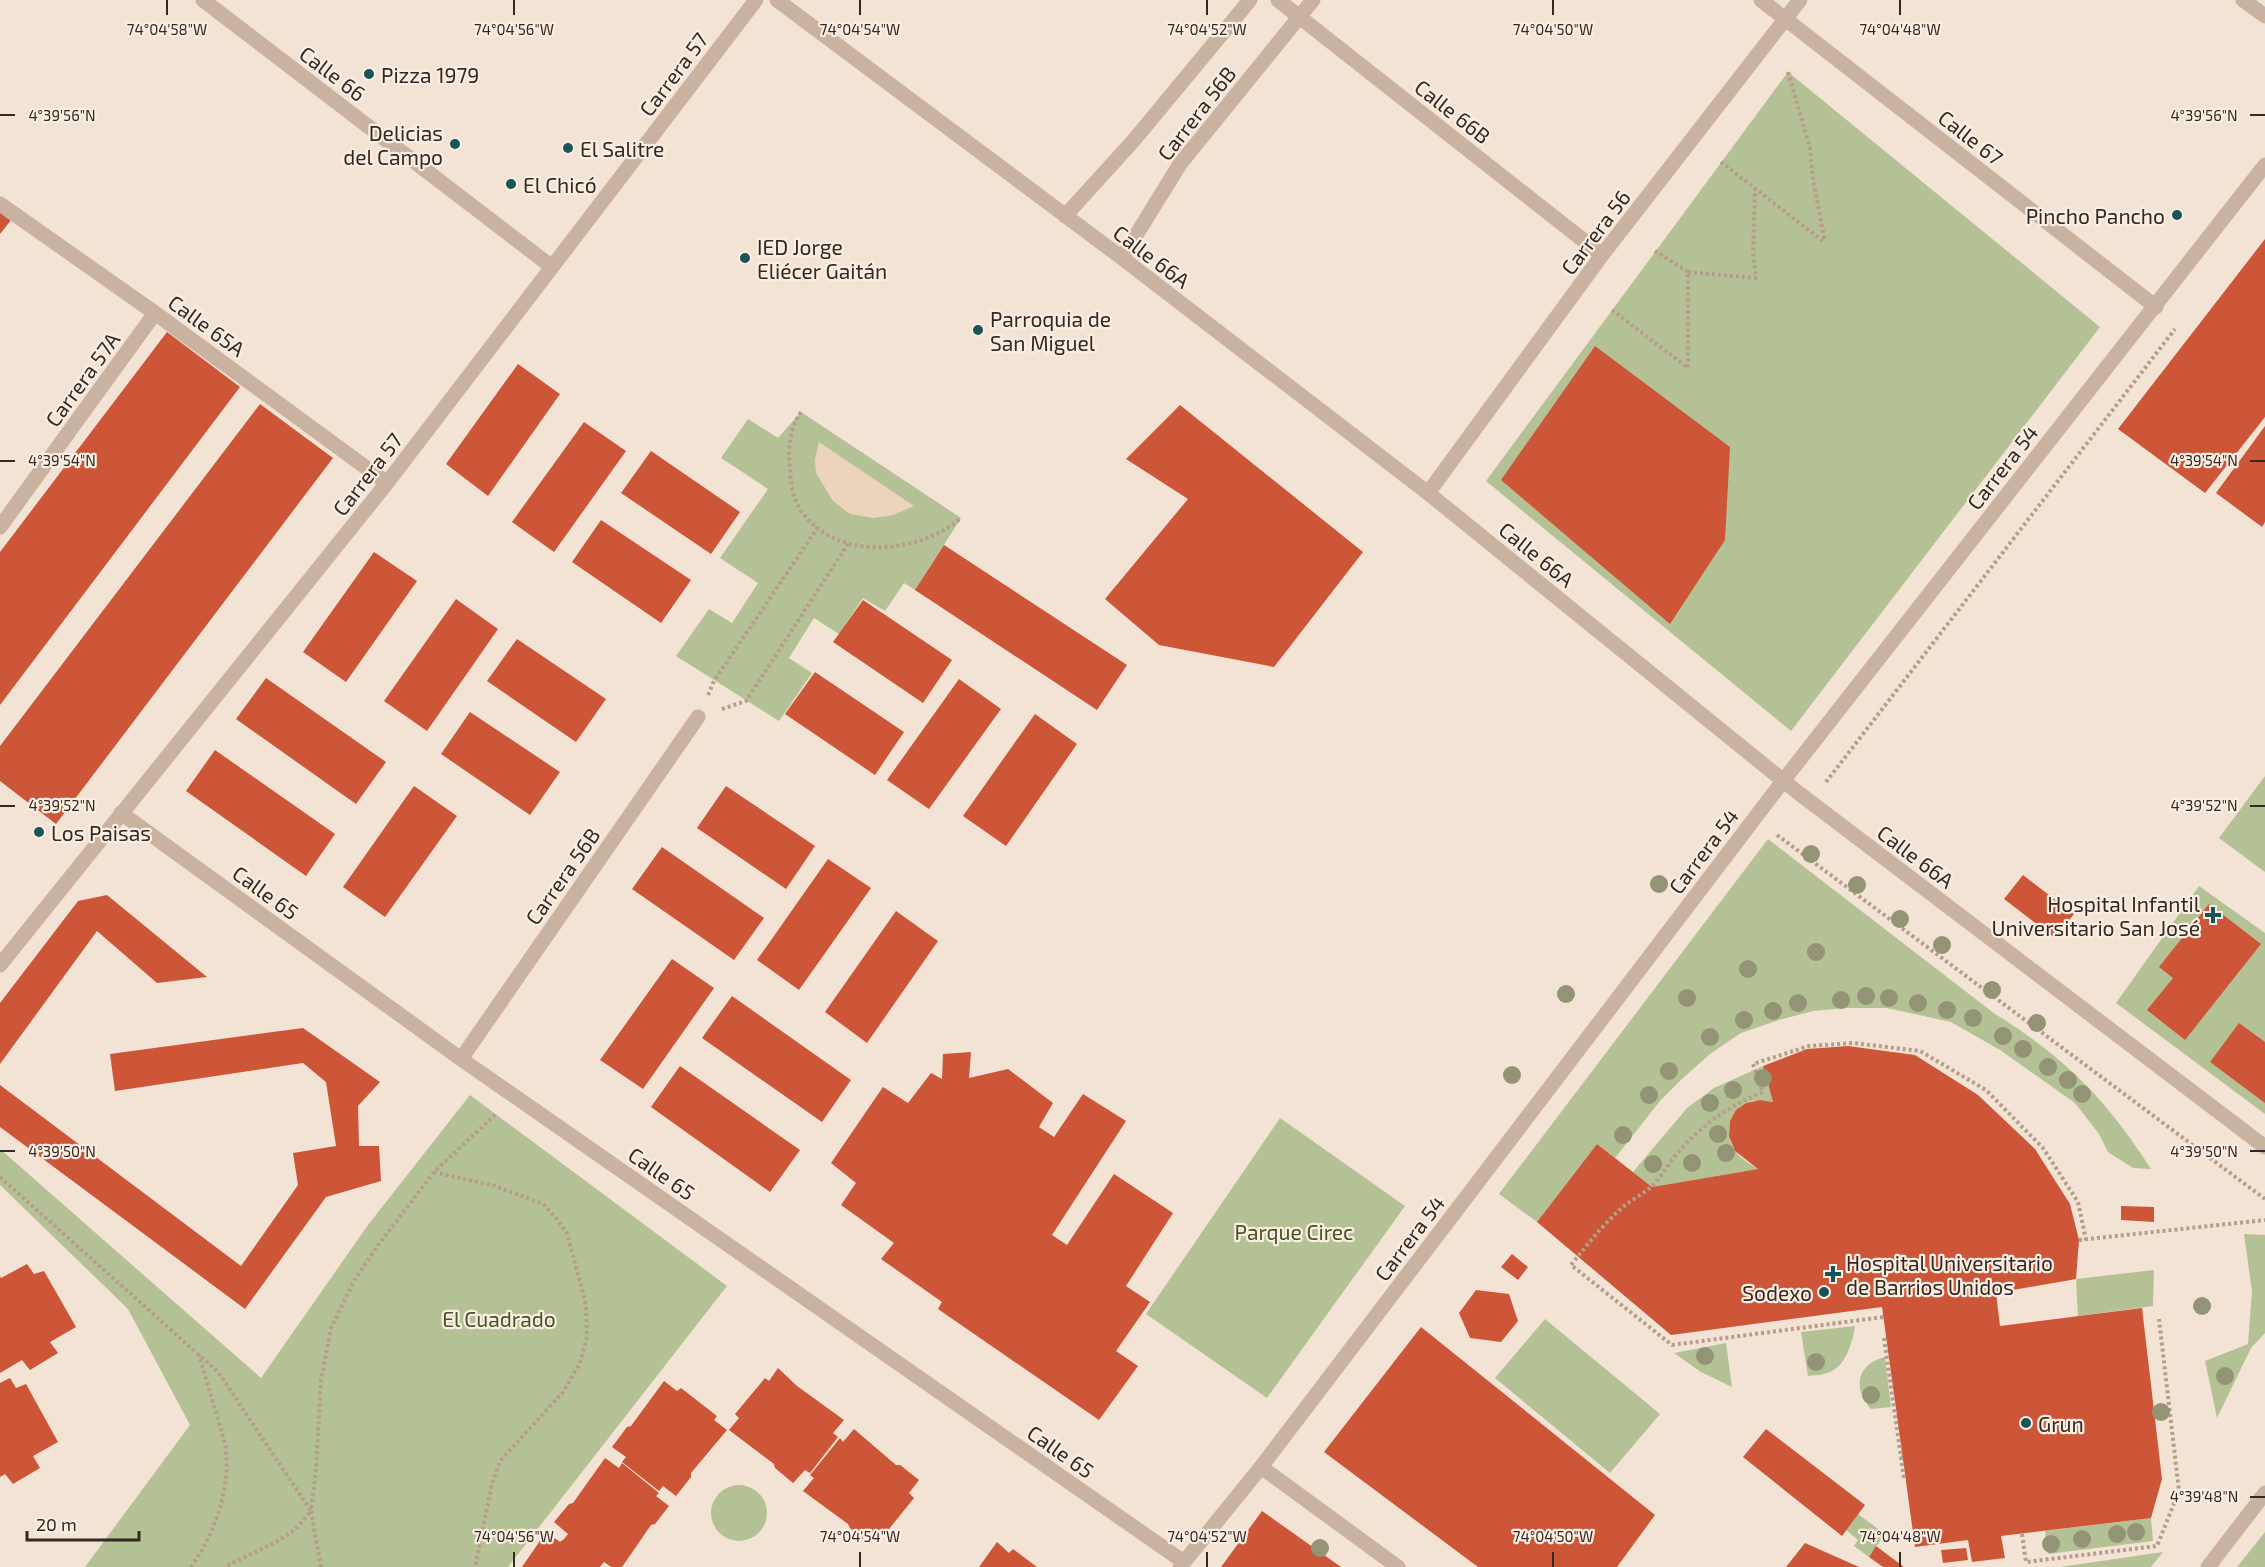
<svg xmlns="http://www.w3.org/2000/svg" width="2265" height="1567" font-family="'Exo 2',sans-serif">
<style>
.green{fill:#b4c195}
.plaza{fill:#ebd4bb}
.building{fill:#cd5538}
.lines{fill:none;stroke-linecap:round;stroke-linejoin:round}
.path{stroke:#b69c8b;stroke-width:4;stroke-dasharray:3 3;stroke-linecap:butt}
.minor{stroke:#cab2a1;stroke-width:15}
.tree{fill:#939475}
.ticks{fill:none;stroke:#342824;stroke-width:2}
.poi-dot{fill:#185557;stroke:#faede1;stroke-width:2}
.labels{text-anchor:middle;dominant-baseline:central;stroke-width:4.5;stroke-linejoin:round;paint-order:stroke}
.street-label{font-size:21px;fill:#342824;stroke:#faede1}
.poi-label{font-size:21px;fill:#342824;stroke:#faede1;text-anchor:start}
.park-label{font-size:21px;fill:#455327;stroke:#faede1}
.ticks-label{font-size:15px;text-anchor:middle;fill:#342824;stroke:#faede1;stroke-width:4.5;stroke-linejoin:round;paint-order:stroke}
</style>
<rect width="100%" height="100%" fill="#f2e3d5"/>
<path class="green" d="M1788,72L2100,327L1791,731L1486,481Z
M801,412L961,518L915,590L904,583L885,611L863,598L839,634L814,618L789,658L812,673L779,721L676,656L709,609L732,623L758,583L720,558L768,489L721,458L748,419L778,438Z
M2265,776V872L2219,838Z
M1768,839L1995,1014C2065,1057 2107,1100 2151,1169L2133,1168L2108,1152L2099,1134L2075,1103L2000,1050L1951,1022L1887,1008H1847L1813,1011L1779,1020L1741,1033L1710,1054L1682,1079L1660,1101L1615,1158L1597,1144L1537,1222L1499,1194Z
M2199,886L2265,933V1114L2116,1003Z
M1763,1066L1773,1102C1764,1100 1753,1099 1745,1104C1728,1113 1725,1136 1735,1151C1740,1158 1750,1164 1758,1169L1652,1187L1633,1172L1687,1108L1714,1088Z
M470,1095L727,1286L508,1567H85L190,1425L128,1309L0,1185V1149L261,1378L368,1225Z
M1280,1118L1405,1206L1267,1398L1146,1314Z
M2244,1234L2265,1235V1333L2251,1348L2217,1418L2205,1361L2248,1344L2252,1291Z
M2154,1270L2153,1306L2078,1316L2076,1279Z
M1545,1319L1660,1414L1610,1473L1495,1378Z
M1855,1326C1853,1341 1846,1364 1832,1371C1825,1375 1816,1375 1808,1376L1801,1332Z
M1726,1343L1732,1387L1701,1372L1674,1353Z
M1885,1357L1891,1407L1871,1409C1852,1388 1857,1364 1885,1357Z
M711 1513a28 28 0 1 1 56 0a28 28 0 1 1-56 0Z
M1858,1514L1885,1534L1869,1557L1854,1546L1858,1540L1846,1530Z
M2151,1518L2153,1541L2048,1554L2045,1531Z
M2265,1532V1567H2237Z
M2163,1552L2151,1567H2060Z"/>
<path class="plaza" d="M819,442L914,506L893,515L873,518L850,514L833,501L816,473L815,460Z"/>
<path class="building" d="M0,204L15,215L0,234Z
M2265,239V417L2205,493L2118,429Z
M167,332L240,387L0,705V552Z
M1595,346L1730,447L1725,540L1670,624L1501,480Z
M518,364L560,394L488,496L446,464Z
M260,404L333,458L56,824L0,781V746Z
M1180,405L1363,552L1274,667L1159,645L1105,599L1188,499L1126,459Z
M584,422L626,451L554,552L512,522Z
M2265,426V522L2262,527L2216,493Z
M651,451L740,512L711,554L621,493Z
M601,520L691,580L661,623L572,562Z
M944,545L1127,665L1097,710L915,590Z
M374,552L417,581L346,682L303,652Z
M456,599L498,629L427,731L384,701Z
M863,600L952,660L923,703L833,642Z
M517,639L606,699L576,742L487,681Z
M815,672L904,732L875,775L785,714Z
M266,678L386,762L356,804L236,719Z
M959,679L1001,709L929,809L887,780Z
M470,712L560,772L530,815L441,754Z
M1035,714L1077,744L1006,846L963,816Z
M215,750L335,834L306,876L186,791Z
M414,786L457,816L385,917L343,887Z
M726,786L815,846L786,889L697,828Z
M662,847L764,918L734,960L632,889Z
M828,859L871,888L799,990L757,960Z
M2023,875L2074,914L2055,938L2004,899Z
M107,895L207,977L157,983L97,931L0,1064V1003L78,901Z
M2209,904L2261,944L2185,1040L2147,1010L2173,978L2159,967Z
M896,911L938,941L867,1043L825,1012Z
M672,959L714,988L643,1089L600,1060Z
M732,996L851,1080L822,1122L702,1038Z
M2239,1023L2265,1042V1103L2210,1062Z
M303,1028L380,1082L358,1106L359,1146H379L381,1181L326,1197L245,1309L0,1127V1085L241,1266L298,1185L293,1153L336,1146L326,1082L303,1063L115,1091L110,1054Z
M1848,1046L1915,1055L1978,1095L2035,1149L2070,1204L2079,1240L2076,1279L1996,1293L2000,1326L2142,1308L2162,1479L2151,1518L2001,1536L2005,1558L1972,1562L1968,1540L1915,1547L1882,1307L1671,1335L1537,1222L1597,1144L1652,1187L1758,1169L1735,1151L1729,1136L1730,1121L1736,1110L1746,1103L1760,1100L1773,1102L1763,1066L1807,1049Z
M971,1052L969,1078L1008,1069L1053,1103L1039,1127L1054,1137L1083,1094L1126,1121L1052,1235L1067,1245L1114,1174L1173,1213L1126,1286L1150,1302L1116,1351L1138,1366L1099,1420L938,1309L942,1302L881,1259L894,1243L841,1205L856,1183L831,1163L883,1087L908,1103L931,1073L942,1079L943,1054Z
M680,1066L800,1150L770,1192L651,1107Z
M2121,1206L2154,1207V1222L2121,1220Z
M1512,1254L1528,1267L1518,1280L1501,1267Z
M27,1264L34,1274L44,1271L76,1327L50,1342L58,1353L30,1370L22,1360L0,1373V1276L1,1278Z
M1476,1290L1509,1294L1518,1321L1501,1342L1470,1338L1459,1313Z
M1421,1327L1655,1515L1617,1567H1478L1324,1452Z
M778,1368L797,1386L844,1420L833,1433L838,1437L810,1473L805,1470L793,1483L775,1468L774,1464L729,1430L739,1418L735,1414L765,1378L769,1381Z
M10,1378L16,1388L26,1384L58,1442L33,1456L40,1468L13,1484L5,1474L0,1477V1383Z
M664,1381L677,1391L681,1388L717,1416L714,1420L727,1430L691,1473V1477L676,1496L663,1486L659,1491L622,1462L626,1457L612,1447L627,1427L631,1426Z
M854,1429L896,1465H900L919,1480L909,1493L914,1498L885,1534L880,1529L868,1543L850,1528L848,1524L803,1491L814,1478L810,1475L840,1438L843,1442Z
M1766,1429L1865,1505L1842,1536L1743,1457Z
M605,1458L619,1468L622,1463L659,1493L656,1496L669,1506L655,1524L651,1525L622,1567H611L604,1562L600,1567H522L546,1532L560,1542L564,1539L568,1534L554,1522L569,1504L573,1503Z
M1262,1511L1341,1567H1221Z
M997,1542L1009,1553L1013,1549L1037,1567H979Z
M1805,1543L1859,1567H1786Z
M1876,1546L1904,1567H1883L1869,1557Z
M1966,1548L1968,1560L1943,1563L1941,1550Z"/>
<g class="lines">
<path class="path" d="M1788,72L1810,148L1813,179L1825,242
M1721,162L1824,242
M1688,272L1756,278L1753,252L1755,189
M1612,310L1688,368V272L1655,251
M801,412C789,430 788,448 790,469C791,482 792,497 800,509C835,562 918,555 961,518
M708,695L714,681L818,527
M722,709L746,701L848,544
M1826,782L2175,329
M1777,835L2265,1199
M434,1172L495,1186L543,1204L556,1218L567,1233L586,1305L587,1337L580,1363L563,1392L500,1461L492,1484L475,1567
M0,1177L218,1372L311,1511L295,1530L274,1543L224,1567
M2079,1240L2265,1220
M1883,1317L1672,1345L1571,1265C1587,1245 1603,1224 1623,1207C1632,1199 1644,1194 1653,1185C1661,1177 1667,1166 1675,1156C1699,1127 1728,1106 1763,1092L1753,1064L1809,1046L1853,1043L1920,1051L1986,1090L2043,1148L2078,1202L2086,1240
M1884,1338L1901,1457H1903
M1901,1457L1904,1479
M2022,1534L2026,1562L2157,1546L2179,1491L2159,1319
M191,1567C216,1532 232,1485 225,1443L199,1355
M321,1567L311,1511L316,1469L321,1381L331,1328L355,1279L376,1248L434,1172L495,1115"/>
<path class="minor" d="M203,0L552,267
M777,0L1122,258L1428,493L1796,791L2265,1147
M1278,0L1602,255
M1761,0L2156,307
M2243,0L2265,16
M0,204L155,313L387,483
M1065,216L1134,140L1250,0
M1122,258L1180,164L1313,0
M1428,493L1602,255L1800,0
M0,527L155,313
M121,813L461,1059L1184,1562
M0,965L387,483L756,0
M461,1059L698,717
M1261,1467L1398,1567
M1180,1567L1261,1467L1783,781L2265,165
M2208,1567L2265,1493"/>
</g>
<g class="tree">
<circle cx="1811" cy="854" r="9"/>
<circle cx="1659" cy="884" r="9"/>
<circle cx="1857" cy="885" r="9"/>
<circle cx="1900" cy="919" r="9"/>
<circle cx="1942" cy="945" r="9"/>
<circle cx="1816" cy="952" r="9"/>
<circle cx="1748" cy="969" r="9"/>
<circle cx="1992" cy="990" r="9"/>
<circle cx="1566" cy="994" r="9"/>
<circle cx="1866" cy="996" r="9"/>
<circle cx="1687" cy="998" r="9"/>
<circle cx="1889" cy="998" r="9"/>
<circle cx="1841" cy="1000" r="9"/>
<circle cx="1798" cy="1003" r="9"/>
<circle cx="1918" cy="1003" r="9"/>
<circle cx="1947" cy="1010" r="9"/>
<circle cx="1773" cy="1011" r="9"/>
<circle cx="1973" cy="1018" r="9"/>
<circle cx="1744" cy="1020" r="9"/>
<circle cx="2037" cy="1023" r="9"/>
<circle cx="2003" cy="1036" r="9"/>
<circle cx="1710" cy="1037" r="9"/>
<circle cx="2023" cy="1049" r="9"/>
<circle cx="2048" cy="1067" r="9"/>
<circle cx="1669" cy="1071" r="9"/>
<circle cx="1512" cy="1075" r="9"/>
<circle cx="1763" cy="1078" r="9"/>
<circle cx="2068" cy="1080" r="9"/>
<circle cx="1733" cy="1090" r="9"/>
<circle cx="2082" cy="1094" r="9"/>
<circle cx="1649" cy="1095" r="9"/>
<circle cx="1710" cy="1103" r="9"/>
<circle cx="1718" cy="1134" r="9"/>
<circle cx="1623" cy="1135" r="9"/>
<circle cx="1726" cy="1153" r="9"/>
<circle cx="1692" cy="1163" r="9"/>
<circle cx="1653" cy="1164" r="9"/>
<circle cx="2202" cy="1306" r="9"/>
<circle cx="1705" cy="1356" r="9"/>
<circle cx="1816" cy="1362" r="9"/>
<circle cx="2225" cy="1376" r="9"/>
<circle cx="1871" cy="1395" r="9"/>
<circle cx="2161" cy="1412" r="9"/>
<circle cx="2136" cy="1532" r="9"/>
<circle cx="2117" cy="1534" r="9"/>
<circle cx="2082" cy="1539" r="9"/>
<circle cx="2051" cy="1544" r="9"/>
<circle cx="1320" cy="1548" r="9"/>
</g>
<path class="ticks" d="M167,0V15M514,0V15M860,0V15M1207,0V15M1553,0V15M1900,0V15M0,115H15M2250,115H2265M0,461H15M2250,461H2265M0,806H15M2250,806H2265M0,1151H15M2250,1151H2265M2250,1497H2265M514,1552V1567M860,1552V1567M1207,1552V1567M1553,1552V1567M1900,1552V1567"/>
<g class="poi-dot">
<circle cx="369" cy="74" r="6"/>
<circle cx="455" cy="144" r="6"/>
<circle cx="568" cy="148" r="6"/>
<circle cx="511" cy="184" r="6"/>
<circle cx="2177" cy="215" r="6"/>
<circle cx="745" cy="258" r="6"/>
<circle cx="978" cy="330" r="6"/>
<circle cx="39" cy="832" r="6"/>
<path d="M2210 906h6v6h6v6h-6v6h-6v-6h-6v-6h6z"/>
<path d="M1830 1265h6v6h6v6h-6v6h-6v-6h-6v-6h6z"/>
<circle cx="1824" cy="1292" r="6"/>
<circle cx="2026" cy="1423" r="6"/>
</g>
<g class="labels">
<g class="street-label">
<text transform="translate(333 73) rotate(37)">Calle 66</text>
<text transform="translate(673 74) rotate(-53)">Carrera 57</text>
<text transform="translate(1453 111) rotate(38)">Calle 66B</text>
<text transform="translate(1196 113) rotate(-52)">Carrera 56B</text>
<text transform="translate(1971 137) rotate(38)">Calle 67</text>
<text transform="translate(1595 232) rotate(-53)">Carrera 56</text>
<text transform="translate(1152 256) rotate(37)">Calle 66A</text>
<text transform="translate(207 325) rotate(36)">Calle 65A</text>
<text transform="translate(82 379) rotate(-54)">Carrera 57A</text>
<text transform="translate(2002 467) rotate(-52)">Carrera 54</text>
<text transform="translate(367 474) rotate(-52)">Carrera 57</text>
<text transform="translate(1537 554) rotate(39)">Calle 66A</text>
<text transform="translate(1703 851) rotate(-53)">Carrera 54</text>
<text transform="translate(1916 856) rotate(37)">Calle 66A</text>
<text transform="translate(562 876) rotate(-55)">Carrera 56B</text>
<text transform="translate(266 892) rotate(36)">Calle 65</text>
<text transform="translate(662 1173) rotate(35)">Calle 65</text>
<text transform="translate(1409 1238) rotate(-53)">Carrera 54</text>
<text transform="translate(1061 1451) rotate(35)">Calle 65</text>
</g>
<g class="poi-label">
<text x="381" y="74">Pizza 1979</text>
<text x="443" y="132" text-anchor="end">Delicias<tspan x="443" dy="24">del Campo</tspan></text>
<text x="580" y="148">El Salitre</text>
<text x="523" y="184">El Chicó</text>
<text x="2165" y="215" text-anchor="end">Pincho Pancho</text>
<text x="757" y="246">IED Jorge<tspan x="757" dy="24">Eliécer Gaitán</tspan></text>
<text x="990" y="318">Parroquia de<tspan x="990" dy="24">San Miguel</tspan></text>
<text x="51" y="832">Los Paisas</text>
<text x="2200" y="903" text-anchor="end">Hospital Infantil<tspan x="2200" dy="24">Universitario San José</tspan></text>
<text x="1846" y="1262">Hospital Universitario<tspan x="1846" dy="24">de Barrios Unidos</tspan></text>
<text x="1812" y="1292" text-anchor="end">Sodexo</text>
<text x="2038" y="1423">Grun</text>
</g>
<g class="park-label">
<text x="1294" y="1231">Parque Cirec</text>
<text x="499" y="1318">El Cuadrado</text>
</g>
</g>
<g class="ticks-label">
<text x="167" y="35">74°04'58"W</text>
<text x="514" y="35">74°04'56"W</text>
<text x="860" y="35">74°04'54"W</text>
<text x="1207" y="35">74°04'52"W</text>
<text x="1553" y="35">74°04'50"W</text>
<text x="1900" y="35">74°04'48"W</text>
<text x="62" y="121">4°39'56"N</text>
<text x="2204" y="121">4°39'56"N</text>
<text x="62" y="466">4°39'54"N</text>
<text x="2204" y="466">4°39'54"N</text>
<text x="62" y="811">4°39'52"N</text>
<text x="2204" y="811">4°39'52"N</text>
<text x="62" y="1157">4°39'50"N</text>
<text x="2204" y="1157">4°39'50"N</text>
<text x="2204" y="1502">4°39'48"N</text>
<text x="514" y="1542">74°04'56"W</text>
<text x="860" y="1542">74°04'54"W</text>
<text x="1207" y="1542">74°04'52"W</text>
<text x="1553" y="1542">74°04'50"W</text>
<text x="1900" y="1542">74°04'48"W</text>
</g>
<path d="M27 1531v9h112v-9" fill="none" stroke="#342824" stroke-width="3"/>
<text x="36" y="1531" font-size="18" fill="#342824" stroke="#faede1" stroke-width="4.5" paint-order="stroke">20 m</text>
</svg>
